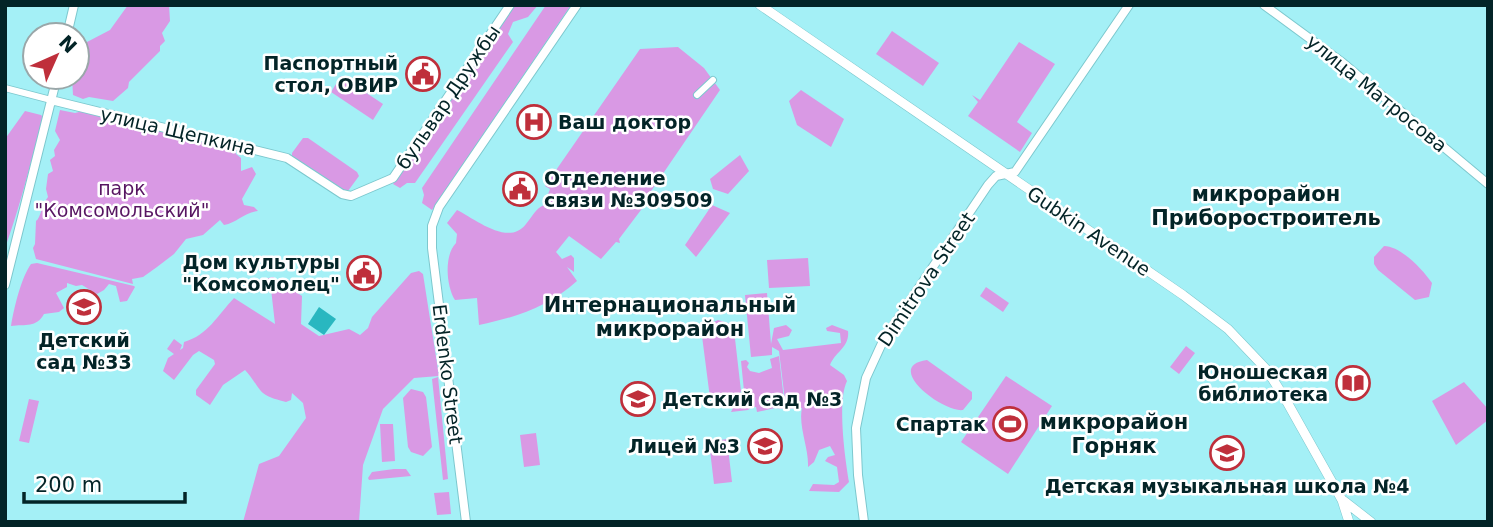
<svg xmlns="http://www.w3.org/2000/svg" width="1493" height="527" font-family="'DejaVu Sans',sans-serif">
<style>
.green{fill:#d999e4}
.water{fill:#29b7c0}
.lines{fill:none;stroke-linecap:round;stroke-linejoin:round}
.street-casing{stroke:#7dc8ce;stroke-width:8}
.secondary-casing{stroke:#7dc8ce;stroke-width:10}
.primary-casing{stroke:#7dc8ce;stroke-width:10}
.street{stroke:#fff;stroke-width:6}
.secondary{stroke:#fff;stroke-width:8}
.primary{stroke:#fff;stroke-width:9}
.labels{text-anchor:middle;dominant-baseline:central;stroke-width:5;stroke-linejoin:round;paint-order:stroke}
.poi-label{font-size:19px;font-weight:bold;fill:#032427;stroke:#fff;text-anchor:end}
.street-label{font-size:19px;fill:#032427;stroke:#fff}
.park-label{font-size:19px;fill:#571562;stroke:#fff}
.neighbourhood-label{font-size:21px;font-weight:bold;fill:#032427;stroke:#fff}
</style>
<rect width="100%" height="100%" fill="#a4f0f6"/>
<path class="green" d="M128,5H169L170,21L162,33L165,41L160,46V51L129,82L128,88L113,101L89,97L83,99L73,95L72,77H77V61L87,42L110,30Z
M514,5H538L528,17L513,22L508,34L513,42L415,183H407L400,188L393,184Z
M546,5H571L432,210L422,203L424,195L422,188Z
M892,31L939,63L923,86L876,54Z
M1019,42L1055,64L1017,122L1032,133L1020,152L968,116L978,102L972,95L980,100Z
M678,47L704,68L720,90L645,200L647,202L619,239L620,243L616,242L601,259L569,236L556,252L562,259L571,255L574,258V272L567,267L577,281C548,307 517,317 479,325L477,298L455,300C446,286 444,255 456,243L457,234L447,223L457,210C475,219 509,247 526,224C532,217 536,208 544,205L550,189L545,186L640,49Z
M341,76L383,104L373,120L331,92Z
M801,90L844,119L831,147L797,125L789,101Z
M60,110L75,113L87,110L90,114C102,115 123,118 132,125L138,123L146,127L155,125L160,131L195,137L199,141H209L210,144H214L221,148L223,145H233L236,154L241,158V171L252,167L256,174L242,199L244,205L254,207L258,211C243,213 237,223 224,225L220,220L203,235L186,239L174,254L157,267L143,277L132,279L133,284L36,259L33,248L35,244L36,221C41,218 41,205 48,197L46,189L48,174L53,171L50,160L55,156L54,150L60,140L55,131Z
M25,111L41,115L45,119L40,126C41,134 37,140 35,147C26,181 17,215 5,248V139Z
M303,138H308L357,172L359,176L348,191L346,192L292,156V153Z
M740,155L749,171L728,194L713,189L710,179Z
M712,205L730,213L696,257L685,245Z
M1384,246C1401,246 1423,270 1432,283L1429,297L1415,300L1378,270L1374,264V257Z
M808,258L810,286L769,288L767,260Z
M37,263L134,286L135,287L127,301L120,302L116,286L109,284L104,290L97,294L82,285L76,286L67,283V287L56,293L64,308L59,312L44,314C36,328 26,324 11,326C14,308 21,278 31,264Z
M419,271L423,274L439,376L414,378L383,409L363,465L359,522H243L259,464L279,456L306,418L303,403L292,393L291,400L286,402C279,400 269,398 263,393C259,390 251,376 245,370L223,385L210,405L196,395V390L215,364L214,360L199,351L193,355L174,380L163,371L168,358L174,354L167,349L174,339L182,345L180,350L183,348L184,342C208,335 217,316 234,298L275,324L271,289L262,288L260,280L273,277L302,296L301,324L319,336L349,329L360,335L368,328L372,317L411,273Z
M986,287L1009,303L1003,312L980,296Z
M767,293L771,344L774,328L786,325L792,330L789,336L777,339L783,350L841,343L840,333L827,331L826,328L832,325L848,331C850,347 835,352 830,365L844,375L847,381C837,401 845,459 849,482L839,492L809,491L813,484L834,485L839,482L837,467L825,461L828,457L835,455L830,446L819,450L814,462L808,467C809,448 798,426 802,408L786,409L779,351L772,347V355L751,357L745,295Z
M718,320L731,324L734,330L741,391L736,403L731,406H718L710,398L702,336L707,325Z
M1186,346L1195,353L1179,374L1170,367Z
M779,356L785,409L775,408L757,412L756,407H752L748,410L731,412L733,408L741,407L745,401L741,361L746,360L749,363L747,367L750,371L759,373L772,368L770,359Z
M927,360L972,392V399L963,410C943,413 882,366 927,360Z
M1006,376L1052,406L1008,474L961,442Z
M438,377L448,479L443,480L432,379Z
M1464,382L1488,409V420L1456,445L1432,401Z
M411,389L423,392L426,397L432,447L423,456L411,452L408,447L403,398Z
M29,399L39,401L29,443L19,441Z
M380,424H393L395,461L382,462Z
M536,433L540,465L524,467L520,435Z
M727,439L732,482L714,484L709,442Z
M394,469H406L411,476L369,480L368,478L372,472Z
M449,492L451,514L437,515L434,493Z"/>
<path class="water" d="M319,307L336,319L324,335L308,324Z"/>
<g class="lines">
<g class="street-casing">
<path id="street" d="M5,88L51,100
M697,95L713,80"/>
</g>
<g class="secondary-casing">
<path id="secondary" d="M1264,5L1343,63L1488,184
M67,35L74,5
M51,100L287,158L342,194L351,196L393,178L510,5
M5,285L57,77
M466,522L432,248V226L439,207L577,5
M864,522L858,475L856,428L866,378L883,341L988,185L996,176L1015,172L1129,5"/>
</g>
<g class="primary-casing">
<path id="primary" d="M760,5L1183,295L1228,329L1267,370L1287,402L1342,500L1349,522
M1344,501L1371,522"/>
</g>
<use href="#street" class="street"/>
<use href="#secondary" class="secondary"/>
<use href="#primary" class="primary"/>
</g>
<defs>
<g id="civic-ring" transform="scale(1.75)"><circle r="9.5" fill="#fff" stroke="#bf2f3b" stroke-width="1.5"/><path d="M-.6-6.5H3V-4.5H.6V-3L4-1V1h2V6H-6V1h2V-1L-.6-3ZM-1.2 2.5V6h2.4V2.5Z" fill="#bf2f3b"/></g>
<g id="hospital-ring" transform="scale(1.75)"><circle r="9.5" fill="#fff" stroke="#bf2f3b" stroke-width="1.5"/><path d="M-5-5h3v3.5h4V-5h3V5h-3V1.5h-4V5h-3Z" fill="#bf2f3b"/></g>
<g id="school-ring" transform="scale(1.75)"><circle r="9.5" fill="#fff" stroke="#bf2f3b" stroke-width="1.5"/><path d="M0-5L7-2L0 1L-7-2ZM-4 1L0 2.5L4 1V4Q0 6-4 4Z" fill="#bf2f3b"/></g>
<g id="library-ring" transform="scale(1.75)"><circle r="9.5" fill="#fff" stroke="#bf2f3b" stroke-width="1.5"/><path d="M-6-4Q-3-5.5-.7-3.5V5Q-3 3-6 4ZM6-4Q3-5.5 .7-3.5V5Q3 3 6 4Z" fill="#bf2f3b"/></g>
<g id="stadium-ring" transform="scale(1.75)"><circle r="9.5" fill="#fff" stroke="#bf2f3b" stroke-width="1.5"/><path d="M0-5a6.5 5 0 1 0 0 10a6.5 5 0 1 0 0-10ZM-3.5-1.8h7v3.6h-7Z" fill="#bf2f3b"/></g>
</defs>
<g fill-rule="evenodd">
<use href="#civic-ring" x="423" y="74"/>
<use href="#hospital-ring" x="534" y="122"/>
<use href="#civic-ring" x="520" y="189"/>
<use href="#civic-ring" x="364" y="273"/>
<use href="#school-ring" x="84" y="307"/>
<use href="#library-ring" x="1353" y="383"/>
<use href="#school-ring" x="638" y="399"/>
<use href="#stadium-ring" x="1010" y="424"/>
<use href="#school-ring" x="765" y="446"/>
<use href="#school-ring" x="1227" y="453"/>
</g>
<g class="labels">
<g class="poi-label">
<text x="398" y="63">Паспортный<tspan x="398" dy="22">стол, ОВИР</tspan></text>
<text x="558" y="122" text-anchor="start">Ваш доктор</text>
<text x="544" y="178" text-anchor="start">Отделение<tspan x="544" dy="22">связи №309509</tspan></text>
<text x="340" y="262">Дом культуры<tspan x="340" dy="22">"Комсомолец"</tspan></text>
<text x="84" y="340" text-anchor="middle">Детский<tspan x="84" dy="22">сад №33</tspan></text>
<text x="1328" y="372">Юношеская<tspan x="1328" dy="22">библиотека</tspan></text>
<text x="662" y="399" text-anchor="start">Детский сад №3</text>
<text x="986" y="424">Спартак</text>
<text x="740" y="446">Лицей №3</text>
<text x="1227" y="486" text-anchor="middle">Детская музыкальная школа №4</text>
</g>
<g class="street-label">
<text transform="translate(1377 93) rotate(39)">улица Матросова</text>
<text transform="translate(448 97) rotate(-56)">бульвар Дружбы</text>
<text transform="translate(178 131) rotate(13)">улица Щепкина</text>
<text transform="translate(1089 231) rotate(34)">Gubkin Avenue</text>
<text transform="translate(926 279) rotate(-56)">Dimitrova Street</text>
<text transform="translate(448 374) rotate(83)">Erdenko Street</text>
</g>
<g class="park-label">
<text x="122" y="188">парк<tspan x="122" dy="22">"Комсомольский"</tspan></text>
</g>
<g class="neighbourhood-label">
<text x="1266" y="194">микрорайон<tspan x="1266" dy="24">Приборостроитель</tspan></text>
<text x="670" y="305">Интернациональный<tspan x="670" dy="24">микрорайон</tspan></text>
<text x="1114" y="422">микрорайон<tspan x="1114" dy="24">Горняк</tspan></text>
</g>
</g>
<rect width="1493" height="527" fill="none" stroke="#032427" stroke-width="14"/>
<g transform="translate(56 56) rotate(45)"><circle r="33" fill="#ffffff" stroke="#9aa7a9" stroke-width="2"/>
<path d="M0-5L12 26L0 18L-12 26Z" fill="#bf2f3b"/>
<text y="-10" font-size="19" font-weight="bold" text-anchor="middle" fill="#032427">N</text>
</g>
<path d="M24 492v10h161v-10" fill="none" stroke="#032427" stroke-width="3.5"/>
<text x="35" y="492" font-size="21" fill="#032427" stroke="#ffffff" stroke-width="5" paint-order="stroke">200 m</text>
</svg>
